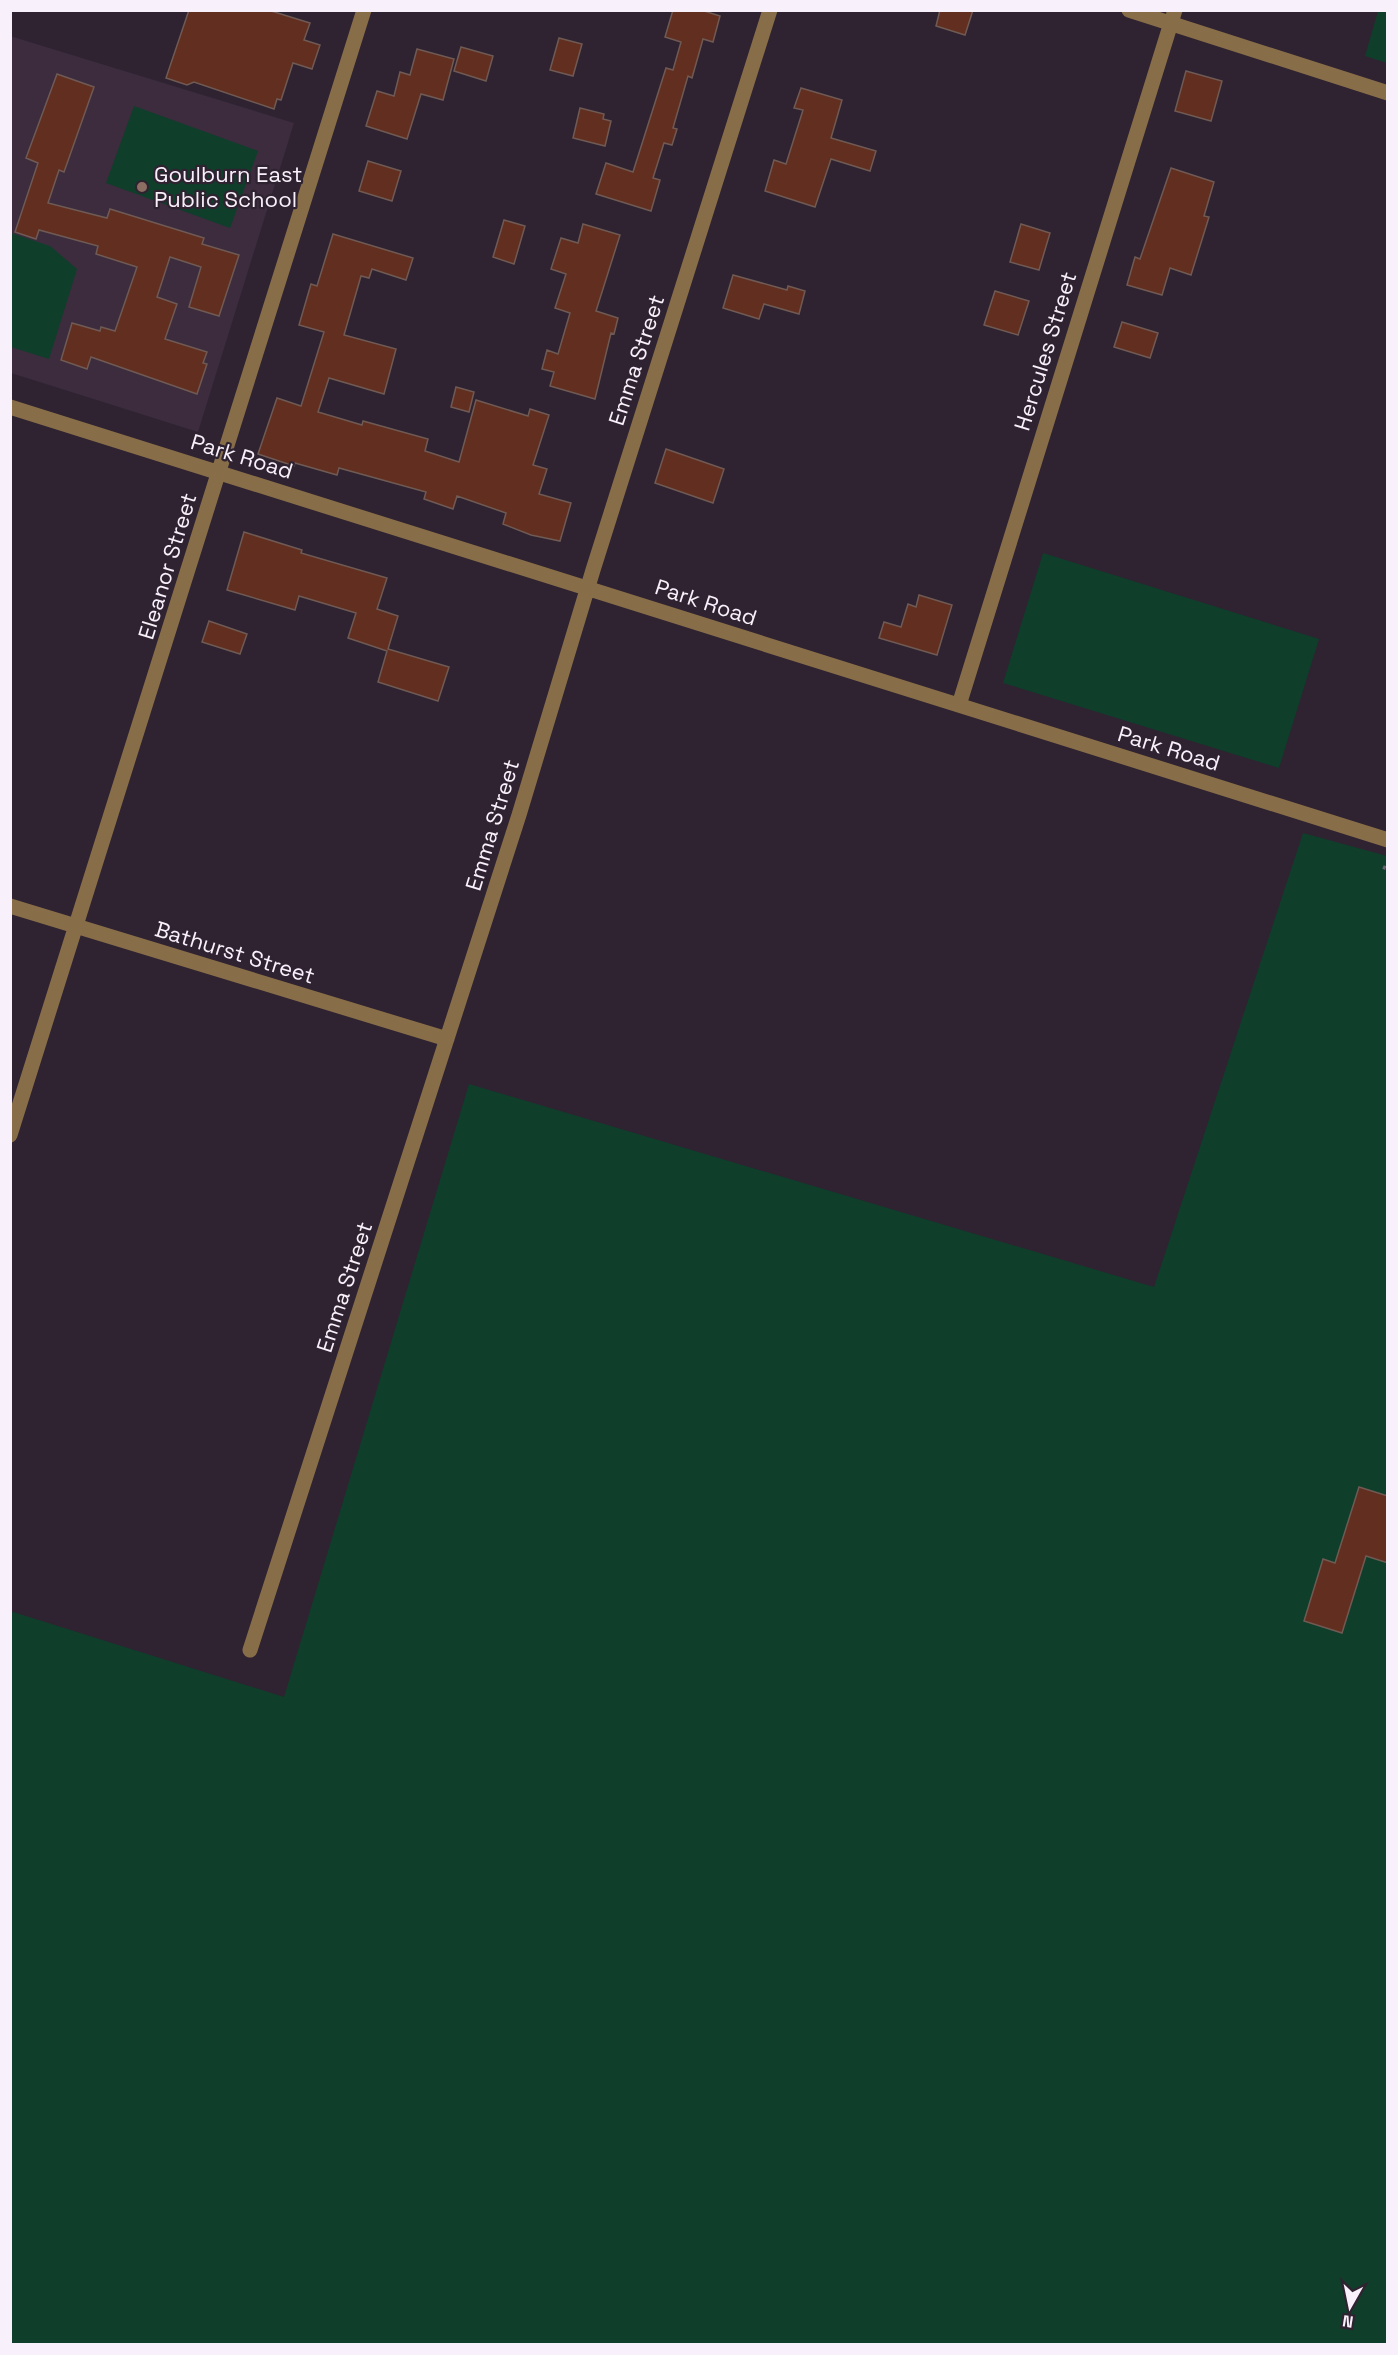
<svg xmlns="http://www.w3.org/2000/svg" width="1398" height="2355" font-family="'Space Grotesk',sans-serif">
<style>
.built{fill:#3c2c3e}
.green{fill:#0f3e2a}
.building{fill:#622e20;stroke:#6f5a54;stroke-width:1.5}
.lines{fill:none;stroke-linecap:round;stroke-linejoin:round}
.path{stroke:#6c616e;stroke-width:4;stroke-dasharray:3 4.5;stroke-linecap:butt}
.minor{stroke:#886e48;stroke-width:15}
.education-dot{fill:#8d6e63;stroke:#2f2331;stroke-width:2}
.labels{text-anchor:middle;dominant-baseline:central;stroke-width:4.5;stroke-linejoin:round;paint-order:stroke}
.poi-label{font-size:22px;fill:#f8f0fa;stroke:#2f2331;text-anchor:start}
.street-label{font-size:22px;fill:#f8f0fa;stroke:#2f2331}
</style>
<rect width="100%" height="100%" fill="#2f2331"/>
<path class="built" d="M10,36L294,123L198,432L11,373Z"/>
<path class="green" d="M1378,11H1387V63L1365,56Z
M134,106L258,151L230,228L106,183Z
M11,233L50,246L77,269L49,359L11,347Z
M1043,553L1319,639L1279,768L1003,683Z
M1303,833L1387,856V2344H11L10,1611L284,1697L469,1084L1154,1287Z"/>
<path class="building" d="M189,10H268L310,23L304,40L320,45L312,69L293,63L281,100L277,99L274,109L194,82L187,85L166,78Z
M673,10H701L720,16L713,42L703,39L692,78L688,76L673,128L677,129L672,145L664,143L653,178L660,180L651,211L596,194L606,163L633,172L666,68L673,70L681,42L665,37Z
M940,10H973L965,35L936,26Z
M559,38L582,44L573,76L550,70Z
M461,47L493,56L486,81L454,71Z
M417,49L454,59L443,100L421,94L407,139L366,126L377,91L394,96L400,72L410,75Z
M1186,71L1222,81L1211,121L1175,111Z
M57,74L94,87L64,172L59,170L48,203L107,218L110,209L204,238L202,244L239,255L219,316L189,307L201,267L170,257L157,297L177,304L165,339L207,352L203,363L207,364L197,394L91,357L87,369L61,360L72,323L100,331L101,327L115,331L137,267L96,254L98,246L39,230L36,239L15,232L38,163L26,158Z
M801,88L842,100L831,138L876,151L870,171L831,159L815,207L765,191L774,160L786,164L803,110L794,108Z
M580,108L604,114L603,119L611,121L605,146L573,138Z
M368,161L401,171L392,201L359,191Z
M1171,168L1214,182L1204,216L1209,217L1191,275L1170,268L1162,295L1127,285L1135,257L1140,259Z
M504,220L525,226L514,264L493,257Z
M583,224L620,235L596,311L618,318L614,334L611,333L595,399L550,386L554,372L542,369L547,350L558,354L570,313L555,308L566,274L551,269L561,238L578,243Z
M1021,224L1050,233L1039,270L1010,262Z
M333,234L413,258L406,280L372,269L369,278L361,276L344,335L396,349L384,394L329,378L318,412L362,425L363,421L428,439L425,451L459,462L476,400L528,416L530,409L549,415L533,465L547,469L539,494L571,503L560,541L531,535L503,524L506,513L457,496L453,509L424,499L426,492L339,468L337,475L295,463L294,466L258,454L277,398L301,406L324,332L299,325L311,284L317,286Z
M733,275L787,290L788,286L805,291L799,314L764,304L759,319L723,308Z
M995,291L1029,301L1018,335L984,325Z
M1122,322L1158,333L1150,358L1114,347Z
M456,387L474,392L469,412L451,407Z
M666,449L724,469L713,503L655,483Z
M244,532L302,550L301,553L387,578L377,609L398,616L388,649L449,667L438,701L378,682L387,651L348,638L356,613L299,596L295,610L227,590Z
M919,595L952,605L937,655L879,638L884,622L901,627L908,604L916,607Z
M209,621L247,634L240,654L202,642Z
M1359,1487L1388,1496V1563L1366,1556L1342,1633L1304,1621L1323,1559L1335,1563Z"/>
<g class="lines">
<path class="path" d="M1383,867L1388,869"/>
<path class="minor" d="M1129,10L1388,93
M10,407L1388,840
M959,705L1175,10
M10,906L447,1039
M10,1135L364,10
M250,1650L519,815L593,570L770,10"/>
</g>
<circle class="education-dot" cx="142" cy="187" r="6"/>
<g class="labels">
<g class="poi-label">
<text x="154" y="174">Goulburn East<tspan x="154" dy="25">Public School</tspan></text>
</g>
<g class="street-label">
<text transform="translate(1045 351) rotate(-73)">Hercules Street</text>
<text transform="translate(636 360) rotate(-72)">Emma Street</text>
<text transform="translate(242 456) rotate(17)">Park Road</text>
<text transform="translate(167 566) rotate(-73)">Eleanor Street</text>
<text transform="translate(706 602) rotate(18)">Park Road</text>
<text transform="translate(1169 748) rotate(17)">Park Road</text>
<text transform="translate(492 825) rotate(-73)">Emma Street</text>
<text transform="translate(235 952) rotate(17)">Bathurst Street</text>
<text transform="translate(344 1287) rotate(-72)">Emma Street</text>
</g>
</g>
<rect width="1398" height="2355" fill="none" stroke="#f8f0fa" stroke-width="24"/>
<g transform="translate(1350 2307) rotate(189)" stroke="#2f2331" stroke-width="4.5" paint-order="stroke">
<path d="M0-4.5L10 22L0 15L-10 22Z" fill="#f8f0fa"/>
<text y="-9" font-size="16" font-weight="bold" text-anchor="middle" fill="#f8f0fa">N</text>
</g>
</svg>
